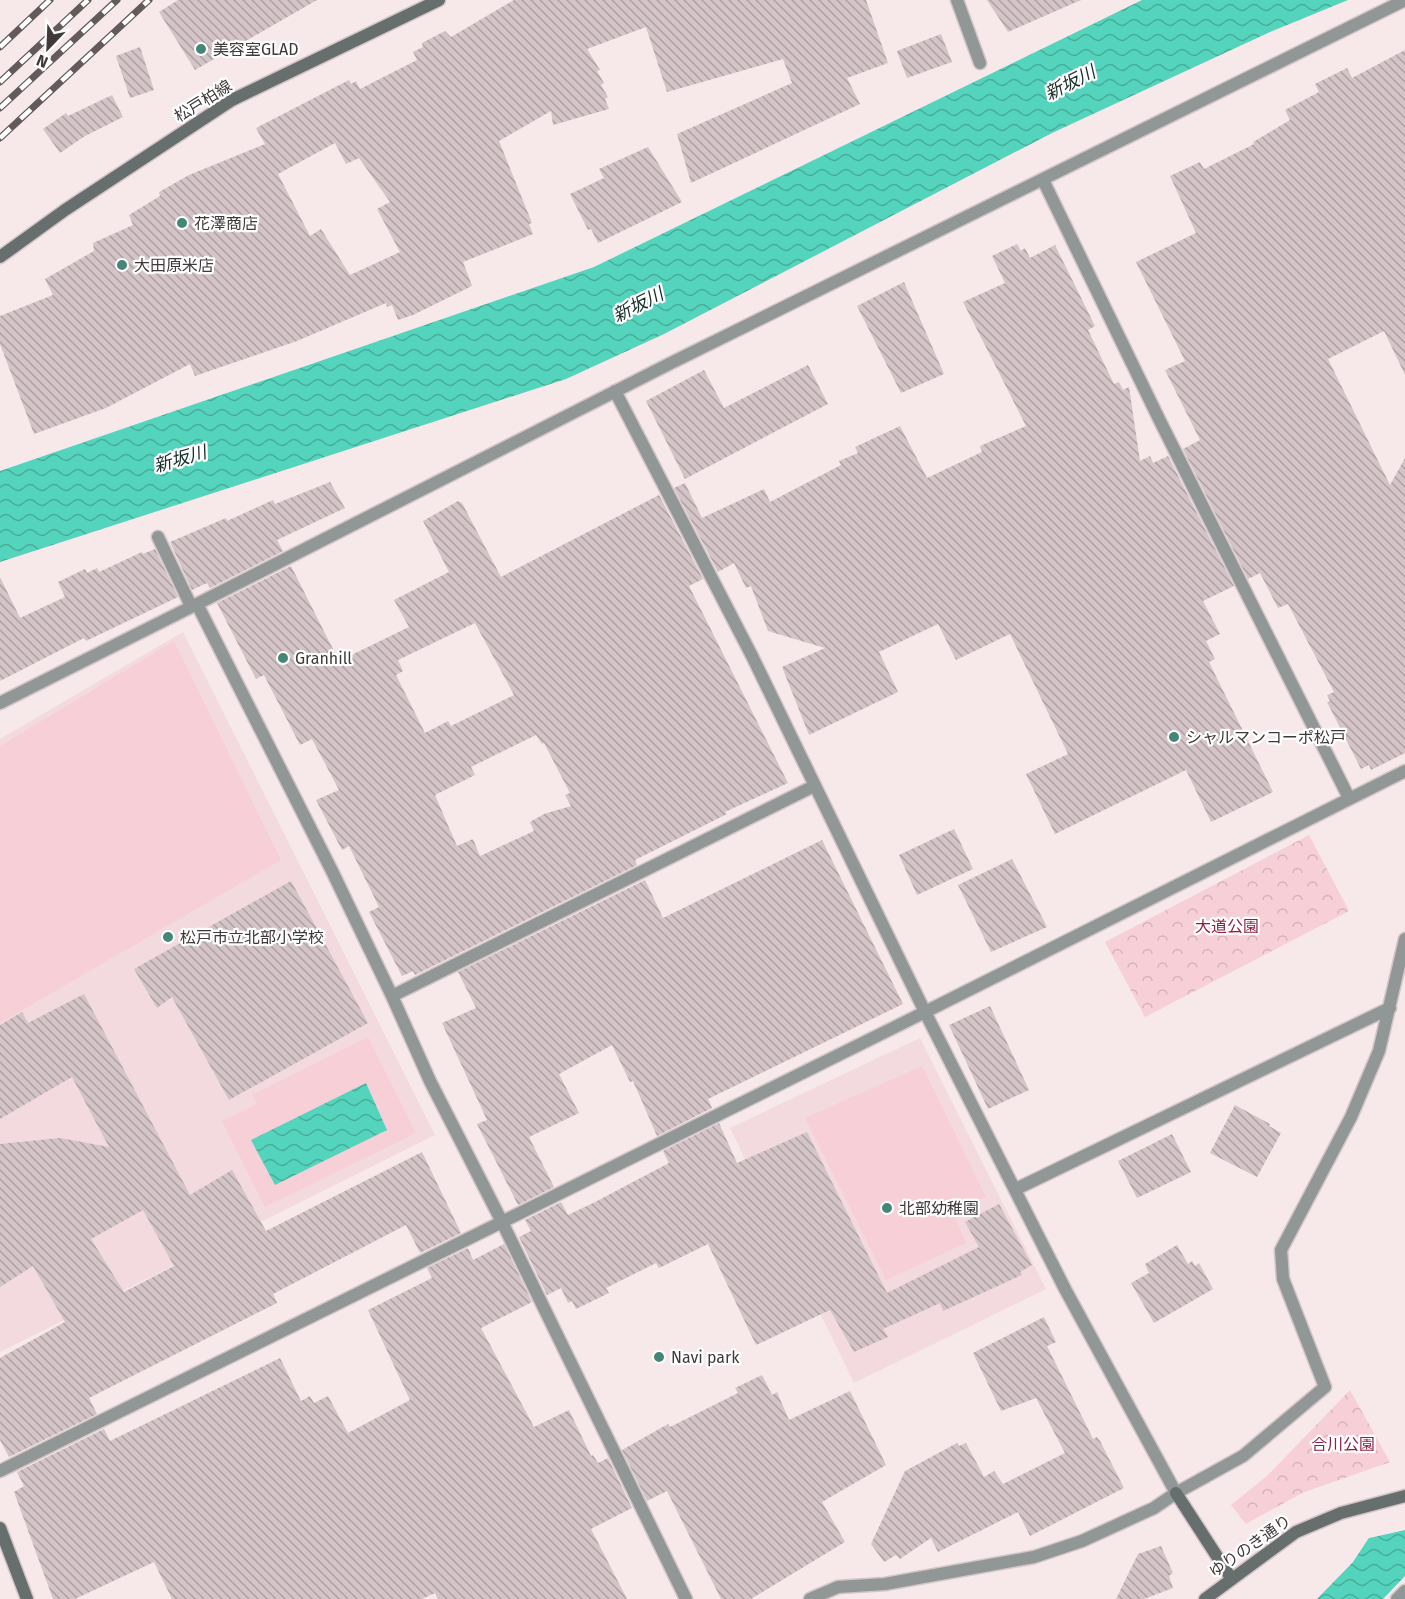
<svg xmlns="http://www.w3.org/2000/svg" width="1405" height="1599" font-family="'Fira Sans','Noto Sans JP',sans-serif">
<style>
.built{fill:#f2dade}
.park{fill:url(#park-crowns)}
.pitch{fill:#f7d0d7}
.water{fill:url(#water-waves)}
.pier{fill:#f7e8ea}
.building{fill:url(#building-back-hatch);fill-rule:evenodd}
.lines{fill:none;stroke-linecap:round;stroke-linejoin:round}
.street-casing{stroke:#d2c5c7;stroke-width:15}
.secondary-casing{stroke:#d2c5c7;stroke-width:15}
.street{stroke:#919796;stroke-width:12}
.secondary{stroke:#666f6d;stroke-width:12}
.rail-casing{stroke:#625a5b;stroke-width:7}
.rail{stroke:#fff;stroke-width:4.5;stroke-dasharray:14;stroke-linecap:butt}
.poi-dot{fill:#448779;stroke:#fff;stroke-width:2}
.labels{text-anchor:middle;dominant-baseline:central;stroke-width:4.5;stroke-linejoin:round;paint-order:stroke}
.poi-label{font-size:16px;fill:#3f393a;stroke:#fff;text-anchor:start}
.street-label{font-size:16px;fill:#3f393a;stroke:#fff}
.park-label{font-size:16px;fill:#8e1f45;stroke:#fff}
.water-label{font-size:18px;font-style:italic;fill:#182e29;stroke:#fff}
</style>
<defs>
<pattern id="park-crowns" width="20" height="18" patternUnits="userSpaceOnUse" patternTransform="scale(1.5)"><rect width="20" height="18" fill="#f7d0d7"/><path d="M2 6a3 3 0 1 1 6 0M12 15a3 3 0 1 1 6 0" fill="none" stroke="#d5b3b9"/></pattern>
<pattern id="water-waves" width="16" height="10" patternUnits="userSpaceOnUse" patternTransform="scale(1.5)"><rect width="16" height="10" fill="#54d4bc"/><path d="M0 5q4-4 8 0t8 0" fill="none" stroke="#47ad9a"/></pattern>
<pattern id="building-back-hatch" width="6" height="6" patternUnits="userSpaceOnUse" patternTransform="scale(1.5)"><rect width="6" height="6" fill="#d4c4c7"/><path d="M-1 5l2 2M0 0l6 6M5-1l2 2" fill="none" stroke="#ada0a3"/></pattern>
</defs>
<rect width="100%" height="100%" fill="#f7e8ea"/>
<path class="built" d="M183,632L435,1135L0,1352V739Z
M920,1038L1046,1289L854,1383L730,1128Z"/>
<path class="park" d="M1309,835L1349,911L1145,1017L1105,942Z
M1350,1390L1390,1462L1302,1493L1246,1524L1231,1505L1267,1476Z"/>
<path class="pitch" d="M174,641L281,860L0,1023V746Z
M368,1037L416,1133L265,1207L222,1121L257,1104L252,1095Z
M922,1066L986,1197L953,1213L966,1243L886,1280L805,1118Z"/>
<path class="water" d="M1142,0H1348L1270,32L1052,133L664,334L566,379L0,562V471L594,267Z
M366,1083L387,1130L275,1185L251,1140Z
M1405,1483V1576L1383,1599H1317L1353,1562Z"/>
<path class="pier" d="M1405,1480V1530L1365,1539L1402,1481Z"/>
<path class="building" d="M178,0H317L195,70L159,12Z
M514,0H866L888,63L847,78L860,104L691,183L677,134L792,83L783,59L667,92L646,27L587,49L600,70L597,71L604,83L601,85L608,97L605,99L609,109L553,125L551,111L499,141L532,223L529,224L533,234L463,262L472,286L413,315L398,320L392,305L387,307L386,303L297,341L195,376L190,364L106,408L34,434L0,344V316L53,295L45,279L94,251L93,243L133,225L129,215L160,196L159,192L189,175L265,144L256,128L349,80L351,84L356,81L360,89L417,60L413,52L423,47L422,43L445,31L451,37ZM335,143L346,164L359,158L390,202L377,209L400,252L350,275L321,229L310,236L278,174Z
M987,0H1081L1008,32Z
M941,34L952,62L907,78L897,51Z
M140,47L154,90L130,98L116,56Z
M1405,50V375L1384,331L1328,359L1390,485L1405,458V753L1371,770L1369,765L1361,769L1327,702L1330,701L1327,695L1334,692L1288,604L1278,608L1260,573L1248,579L1183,449L1200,440L1165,370L1185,361L1136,262L1196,233L1170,176L1200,162L1204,169L1254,144L1253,142L1290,120L1285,110L1319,92L1315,84L1347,68L1352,78Z
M112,95L123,117L85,136L60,153L43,129L66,113L68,116Z
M648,147L682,202L598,243L591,229L588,230L570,194L604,178L599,169Z
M1017,244L1021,251L1025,248L1030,258L1055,245L1095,326L1088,330L1114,384L1119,382L1123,390L1129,387L1140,461L1150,456L1153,463L1168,456L1234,586L1203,601L1220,634L1206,641L1215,659L1209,662L1273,792L1211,822L1186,770L1055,834L1026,774L1068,754L1010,634L956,660L938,624L879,652L898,692L809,735L782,667L825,648L768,631L751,586L746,588L734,563L718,572L674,488L685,483L702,518L764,489L770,502L841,465L839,461L858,453L855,447L900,426L927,478L982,452L980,446L1026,426L963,302L1005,283L992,256Z
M904,282L944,374L901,393L857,306Z
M808,365L828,404L685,479L646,401L704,370L724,408Z
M330,482L345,508L277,540L283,551L210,588L207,583L192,590L170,542L226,518L227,521L273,500L275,504Z
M659,495L703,579L689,586L788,783L725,812L727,814L635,860L637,865L415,975L413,971L402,976L369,912L379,907L349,846L342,850L316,800L339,790L312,739L300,745L264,675L256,679L217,603L291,566L339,661L409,627L394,600L449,572L423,521L458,501L462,503L501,577ZM475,623L514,695L451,726L448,721L425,733L396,675L403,671L398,660ZM536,735L542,744L544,743L570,793L565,795L571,806L544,814L530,822L534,831L480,856L473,839L457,846L435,795L475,775L471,767Z
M155,549L178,597L86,641L84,638L0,681V577L20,618L65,597L58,582L85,569L87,573L97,568L99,572L142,552L143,554Z
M954,829L973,869L917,895L899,855Z
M822,840L903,1004L708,1099L712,1108L657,1136L633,1081L630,1082L612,1045L559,1074L579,1113L529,1137L554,1187L518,1205L477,1124L487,1120L442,1023L476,1008L458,972L645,880L663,918Z
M1012,859L1047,927L991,952L958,885Z
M291,881L368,1023L229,1100L172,997L157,1008L134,969Z
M84,994L190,1195L232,1170L266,1231L422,1152L461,1233L420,1253L406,1225L273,1294L277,1303L89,1398L97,1414L9,1457L0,1440V1358L65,1322L33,1266L0,1287V1144L60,1138L109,1147L72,1077L0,1119V1025L22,1012L28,1023ZM143,1210L174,1266L124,1292L91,1239Z
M990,1006L1029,1090L988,1109L949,1025Z
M1235,1105L1270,1124L1269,1126L1281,1133L1257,1177L1210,1153Z
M719,1123L737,1163L807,1132L887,1293L979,1247L965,1222L999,1204L1032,1265L1020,1272L1022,1275L943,1311L940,1303L883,1329L888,1337L854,1352L830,1310L756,1345L708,1244L659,1268L656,1263L606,1288L609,1293L576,1309L572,1301L568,1303L561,1288L547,1295L519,1237L531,1231L525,1220L561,1202L568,1215L595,1202L669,1163L663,1151Z
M1172,1134L1191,1172L1137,1198L1118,1161Z
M504,1244L532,1302L481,1328L534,1427L569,1410L591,1456L593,1455L598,1463L608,1458L632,1508L591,1529L627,1599H438L435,1593L422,1599H172L154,1562L75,1599H53L14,1492L24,1486L17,1472L104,1429L110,1441L280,1358L301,1401L310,1396L314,1403L328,1396L348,1433L410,1400L368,1310L432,1278L427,1268L468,1248L473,1260Z
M1177,1245L1188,1264L1192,1261L1195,1266L1199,1263L1213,1289L1154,1323L1131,1283L1149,1273L1145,1264Z
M1044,1317L1056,1342L1047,1346L1093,1439L1097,1437L1100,1441L1124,1488L1030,1536L1018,1512L938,1552L931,1538L900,1559L896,1555L884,1562L871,1544L905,1471L957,1443L959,1446L966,1443L984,1477L994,1471L1003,1484L1065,1453L1036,1398L1001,1411L973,1353Z
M762,1375L772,1395L777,1392L789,1420L850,1391L886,1465L822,1502L845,1542L751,1599H721L667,1491L647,1501L622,1450L668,1424L670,1427L738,1393L735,1388Z
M1161,1546L1173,1573L1169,1576L1173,1588L1144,1599H1116L1138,1554Z"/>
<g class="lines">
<g class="street-casing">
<path id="street" d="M957,0L980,63
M1043,180L1159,419L1349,798
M615,391L752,656L925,1012L1065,1289L1176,1493
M158,537L191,606
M197,604L671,363L1405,0
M0,703L197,604L332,871L392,996L430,1081L501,1220L686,1599
M392,996L814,786
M1016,1189L1390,1008
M0,1471L905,1022L1405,771
M810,1599L838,1587L885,1584L1034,1557L1082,1541L1154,1508L1176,1493L1243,1456L1325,1387L1283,1279L1281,1250L1351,1117L1379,1051L1405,939
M1397,1599L1405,1591"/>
</g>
<g class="secondary-casing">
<path id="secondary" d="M0,257L65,210L232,100L439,0
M1176,1493L1231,1578
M0,1528L27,1599
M1205,1599L1296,1532L1341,1513L1405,1496"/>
</g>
<use href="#street" class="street"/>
<use href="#secondary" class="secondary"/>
<g class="rail-casing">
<path id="rail" d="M0,47L50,0
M0,82L88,0
M0,108L117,0
M0,138L149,0"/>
</g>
<use href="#rail" class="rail"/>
</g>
<g class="poi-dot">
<circle cx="201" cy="49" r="6"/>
<circle cx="182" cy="223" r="6"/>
<circle cx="122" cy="265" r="6"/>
<circle cx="283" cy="658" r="6"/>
<circle cx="1174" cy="737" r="6"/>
<circle cx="168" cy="937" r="6"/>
<circle cx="887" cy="1208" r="6"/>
<circle cx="659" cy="1357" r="6"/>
</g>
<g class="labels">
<g class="poi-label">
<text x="213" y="49">美容室GLAD</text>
<text x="194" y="223">花澤商店</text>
<text x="134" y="265">大田原米店</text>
<text x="295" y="658">Granhill</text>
<text x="1186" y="737">シャルマンコーポ松戸</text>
<text x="180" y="937">松戸市立北部小学校</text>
<text x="899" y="1208">北部幼稚園</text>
<text x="671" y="1357">Navi park</text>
</g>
<g class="street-label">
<text transform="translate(203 101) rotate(-32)">松戸柏線</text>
<text transform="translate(1250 1546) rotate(-35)">ゆりのき通り</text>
</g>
<g class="park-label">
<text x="1227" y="926">大道公園</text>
<text x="1343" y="1444">合川公園</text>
</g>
<g class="water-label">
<text transform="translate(1070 83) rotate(-27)">新坂川</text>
<text transform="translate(638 305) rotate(-27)">新坂川</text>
<text transform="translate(180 459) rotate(-16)">新坂川</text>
</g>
</g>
<g transform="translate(48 48) rotate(203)" stroke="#ffffff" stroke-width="4.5" paint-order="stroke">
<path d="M0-4.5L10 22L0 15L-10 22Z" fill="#3f393a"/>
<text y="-9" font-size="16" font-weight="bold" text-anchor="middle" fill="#3f393a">N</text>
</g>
</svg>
